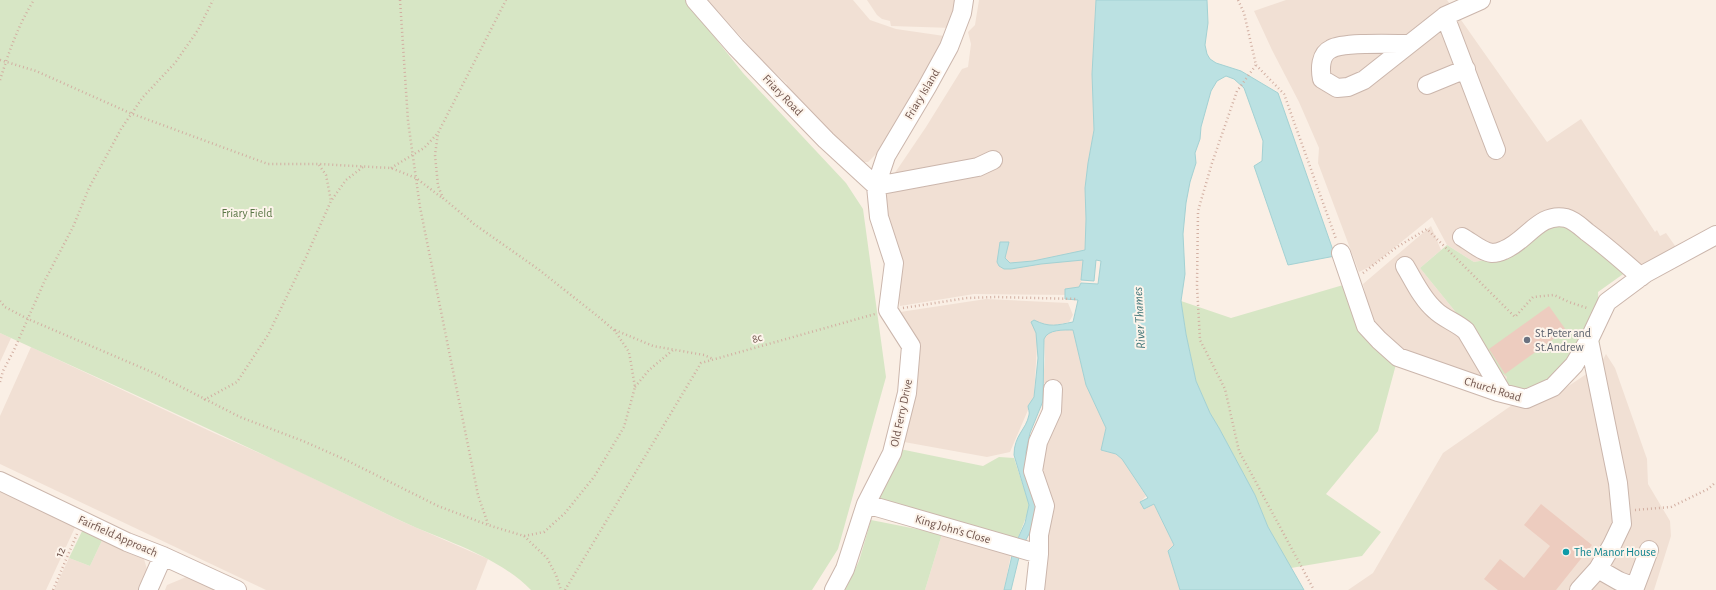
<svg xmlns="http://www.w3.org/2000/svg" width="1716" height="590" font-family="'Alegreya Sans',sans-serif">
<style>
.residential{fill:#f1e0d4}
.green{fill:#d7e6c5}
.water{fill:#bbe1e2;stroke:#a3d1d3}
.building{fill:#edccbf}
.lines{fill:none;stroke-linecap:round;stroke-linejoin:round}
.minor-casing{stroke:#cbb6ac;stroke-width:20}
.path{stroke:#d2afa2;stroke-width:2.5;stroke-dasharray:1 3;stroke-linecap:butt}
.minor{stroke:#fff;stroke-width:18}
.worship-dot{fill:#6b7280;stroke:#fdf4eb;stroke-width:1.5}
.culture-dot{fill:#0f9aa8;stroke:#fdf4eb;stroke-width:1.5}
.labels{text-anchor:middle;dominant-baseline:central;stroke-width:4;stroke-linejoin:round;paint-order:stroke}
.street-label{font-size:12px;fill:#71554d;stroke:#fdf4eb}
.park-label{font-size:12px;fill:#5a7646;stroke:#fdf4eb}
.worship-label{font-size:12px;fill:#5b616d;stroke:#fdf4eb;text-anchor:start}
.culture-label{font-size:12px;fill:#0d838f;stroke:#fdf4eb;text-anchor:start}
.water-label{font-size:13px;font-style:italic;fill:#45797b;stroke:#fdf4eb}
</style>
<rect width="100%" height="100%" fill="#faefe5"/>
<path class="residential" d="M708,0H853L870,20L896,29L958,38L903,119L877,153L868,162H861L778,97L787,84L759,57Z
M867,0H959L952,28L891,26L890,21L882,19L877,15Z
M979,0H1096L1092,74L1094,130L1088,163L1085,188L1086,219L1085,250L1081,283L1077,295L974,294L900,306L884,189L926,127L962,69L968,67L971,44L968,32L975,25Z
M1286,0H1447L1547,142L1581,119L1655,232L1657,230L1660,236L1666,233L1678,250L1641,268L1491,259L1474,262L1447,245L1432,217L1373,265L1359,272L1318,163L1319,148L1299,102L1272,50L1254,11Z
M1431,226L1441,250L1420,268L1471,331L1494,367L1507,377L1503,388L1399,353L1371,320L1363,284Z
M986,299L1068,303L1073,315L1069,322L1038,329L1034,396L1010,452L987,457L893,440L911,397L900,312Z
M1073,329L1086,385L1106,428L1101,450L1116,454L1122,459L1146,496L1140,502L1145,509L1154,504L1174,545L1168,551L1180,590H1041V482L1054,383H1043L1045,359L1044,339L1045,335L1049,332Z
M0,333L11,338L0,362Z
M31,347L214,433L284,464L401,521L488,559L476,590H266L0,464V416Z
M1606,354L1615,368L1647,459L1648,484L1670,521L1671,536L1654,590H1348L1373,573L1443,453L1515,403L1552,397L1600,365Z
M0,484L78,521L46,590H0Z
M106,532L141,549L149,576L143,590H54L69,558L90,566Z
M942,534L1012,549L1004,590H925Z
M191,575L226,590H165L167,585Z"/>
<path class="green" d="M0,0H685L743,73L846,183L863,209L886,377L838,549L812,590H531C494,553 440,540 395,518C264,454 132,393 0,333Z
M1559,220L1626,272L1598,292L1600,343L1556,389L1529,391L1503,388L1507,377L1494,367L1471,331L1420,268L1447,245L1474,262L1491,259Z
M1350,283L1366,326L1398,357L1378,431L1326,494L1381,532L1362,556L1291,568L1268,527L1255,495L1219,428L1210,413L1196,381L1186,334L1181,301L1231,318Z
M890,447L983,466L999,457L1014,458L1030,507L1016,543L872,502Z
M871,520L942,534L925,590H845L859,561Z
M86,523L106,532L90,566L69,558Z"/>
<path class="water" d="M1096,0H1207L1208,23L1205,45L1207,54L1210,59L1216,63L1241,71L1278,93L1335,256L1288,265L1254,166L1262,161L1263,141L1244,88L1234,79L1226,76L1217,81L1211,91L1201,127L1200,139L1195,153L1196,163L1190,182L1186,203L1183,234L1185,274L1181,301L1186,334L1196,381L1210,413L1219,428L1255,495L1268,527L1304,590H1180L1168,551L1174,545L1154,504L1144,509L1140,502L1148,498L1122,459L1116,454L1101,450L1106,428L1086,385L1073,330C1064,330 1048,329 1044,339L1043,401L1030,433L1026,452L1027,464L1039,505L1037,519L1021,549L1011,590H1004L1014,547L1025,523L1029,505L1014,455C1014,435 1026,430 1029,415C1030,413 1028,408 1028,406L1034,397L1038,358L1036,333L1031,322L1034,320C1050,328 1057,325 1073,322L1078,300L1065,299V289L1079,287L1081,283L1098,284L1101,261L1096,260L1094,281L1081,280L1083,260L1041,264L1011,269H1004L999,266L997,262L1000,242H1009L1005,258L1010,263L1033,261L1085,250L1086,219L1085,188L1088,163L1094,130L1092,74Z"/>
<path class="building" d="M1549,306L1566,330L1505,374L1489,349Z
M1541,504L1592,545L1556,590H1498L1484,579L1500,559L1524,578L1550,546L1524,525Z"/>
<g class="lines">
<g class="minor-casing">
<path id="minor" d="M695,0L736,47L826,140L876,186
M1445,16L1496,150
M1408,44C1392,44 1343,42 1331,49C1320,54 1320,69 1322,79L1337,88L1348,87L1364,80L1445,16L1481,0
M1427,85L1466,69
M876,186L978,167L993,160
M1462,237C1471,242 1482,252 1492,253C1496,253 1500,252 1504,250C1527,241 1539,212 1566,218C1574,220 1581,227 1587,232C1606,246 1623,261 1641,277
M1341,253L1366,326L1379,340L1398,357L1498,392L1526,399L1553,387L1574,365L1589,340L1607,302L1646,273L1716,235
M1405,266C1414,281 1422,299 1435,310C1444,319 1456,322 1466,331L1502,392
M0,481L127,542L163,556L237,590
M866,504L1039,554V535L1045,506L1033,471L1038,442L1052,411L1053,389
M1598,569L1619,581L1635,587
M148,590L163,556
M834,590L845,569L866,504L892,453L907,393L911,346L888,310L894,263L879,217L876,186L886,156L927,87L949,47L962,13L964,0
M1035,590L1039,554
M1579,590L1598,569L1612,545L1622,524L1618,483L1589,340
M1634,590L1649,550"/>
</g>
<path class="path" d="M400,0L408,121L420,207L478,495L488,524
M1238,0L1244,13L1256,65L1237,91L1212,163L1198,211L1197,286L1200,340L1225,389L1239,451L1314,590
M0,60L36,71L130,113L268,164H319L391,168L416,178L441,197
M1256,65L1284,94L1336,239
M0,80C9,52 18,25 34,0
M319,165L326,175L331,201
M391,168L424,148L438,133
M1363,273L1397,247L1427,229L1515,317L1533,297L1554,295L1569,302L1587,308
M0,301L5,307L28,319L154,373L240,417L303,441L346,460L438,506L488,525L524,536L544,532L565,513L594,477L624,427L635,387L629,352L615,331L600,318L538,269L474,224L443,198L438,186L435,155L438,133L506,0
M903,308L967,298L995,297L1078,299
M615,330L653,346L704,355L713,359
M0,382L3,371L14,350L45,280L73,227L89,188L121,129L143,97L175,63L198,30L213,0
M635,387L649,370L673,350
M204,400L237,382L268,335L306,257L331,201L346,180L363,167
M1635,510L1671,507L1708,489L1716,482
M524,536L547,558L556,575L561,590
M53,590L77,534
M565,590L701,363L875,314"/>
<use href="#minor" class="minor"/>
</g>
<circle class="worship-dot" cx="1527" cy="340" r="4"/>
<circle class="culture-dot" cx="1566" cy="552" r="4"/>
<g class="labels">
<g class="street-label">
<text transform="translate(922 94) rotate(-59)">Friary Island</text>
<text transform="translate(783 95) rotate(46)">Friary Road</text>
<text transform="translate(757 338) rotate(-16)">8c</text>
<text transform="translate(1493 389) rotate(17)">Church Road</text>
<text transform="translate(901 413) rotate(-78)">Old Ferry Drive</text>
<text transform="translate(953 529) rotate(16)">King John's Close</text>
<text transform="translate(118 536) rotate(24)">Fairfield Approach</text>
<text transform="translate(60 552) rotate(-67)">12</text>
</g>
<g class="park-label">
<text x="247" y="213">Friary Field</text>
</g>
<g class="worship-label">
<text x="1535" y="333">St.Peter and<tspan x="1535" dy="14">St.Andrew</tspan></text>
</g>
<g class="culture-label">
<text x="1574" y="552">The Manor House</text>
</g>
<g class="water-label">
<text transform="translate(1140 318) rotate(-93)">River Thames</text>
</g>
</g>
</svg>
